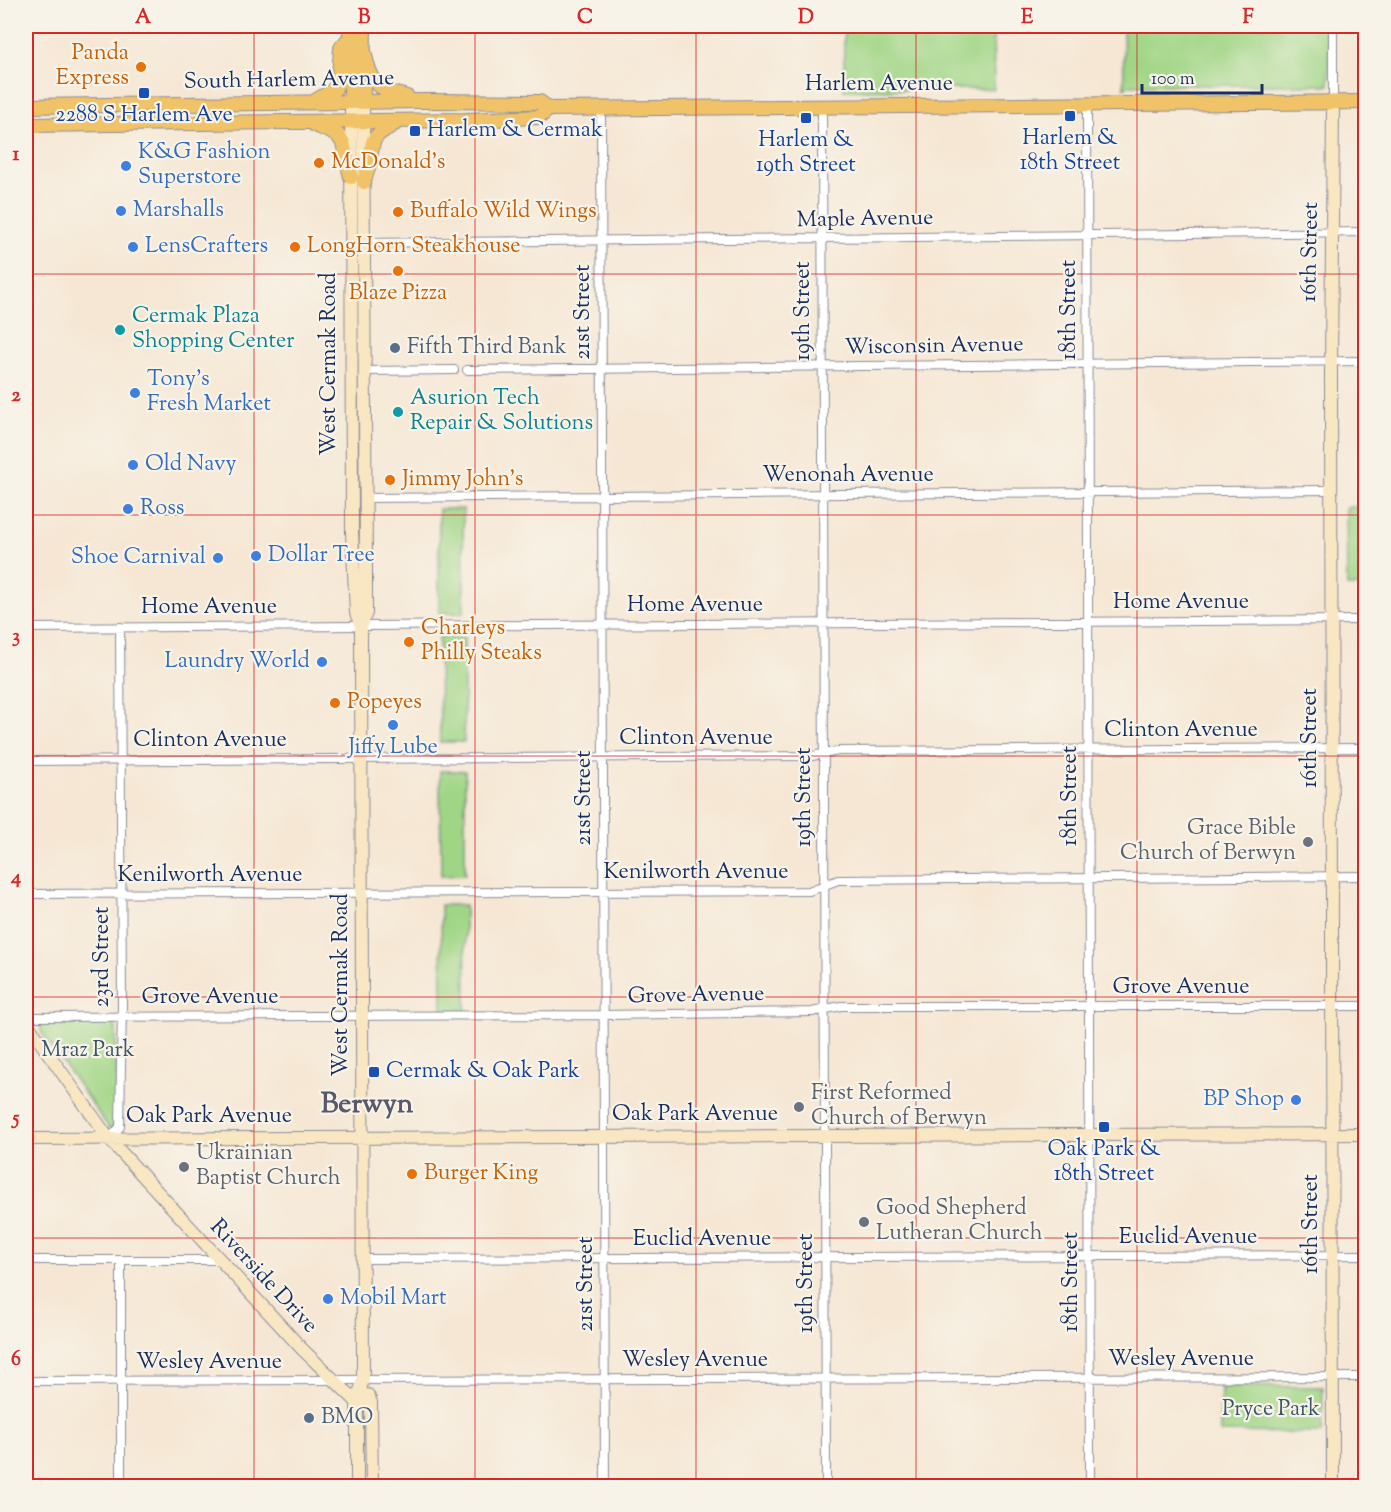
<svg xmlns="http://www.w3.org/2000/svg" width="1391" height="1512" font-family="'Sorts Mill Goudy',serif">
<style>
.green{fill:#a0d585;stroke:#5e8272;stroke-width:1.5}
.lines{fill:none;stroke-linecap:round;stroke-linejoin:round}
.street-casing{stroke:#888b99;stroke-width:10}
.secondary-casing{stroke:#888b99;stroke-width:14}
.primary-casing{stroke:#888b99;stroke-width:16}
.street{stroke:#fff;stroke-width:8}
.secondary{stroke:#f9e7c3;stroke-width:12}
.primary{stroke:#f0c369;stroke-width:14}
.grid{fill:none;stroke:#d62828;stroke-width:1.5;stroke-opacity:0.55}
.food-dot{fill:#e8710a;stroke:#f7f3e8;stroke-width:2}
.transit-dot{fill:#1a4fb4;stroke:#f7f3e8;stroke-width:2}
.shop-dot{fill:#3f7fe0;stroke:#f7f3e8;stroke-width:2}
.culture-dot{fill:#0f9aa8;stroke:#f7f3e8;stroke-width:2}
.service-dot{fill:#5c6f8a;stroke:#f7f3e8;stroke-width:2}
.worship-dot{fill:#6b7280;stroke:#f7f3e8;stroke-width:2}
.labels{text-anchor:middle;dominant-baseline:central;stroke-width:4.5;stroke-linejoin:round;paint-order:stroke}
.food-label{font-size:22px;fill:#c56008;stroke:#f7f3e8;text-anchor:start}
.street-label{font-size:22px;fill:#1b2f5e;stroke:#f7f3e8}
.transit-label{font-size:22px;fill:#164399;stroke:#f7f3e8}
.shop-label{font-size:22px;fill:#366cbe;stroke:#f7f3e8;text-anchor:start}
.culture-label{font-size:22px;fill:#0d838f;stroke:#f7f3e8;text-anchor:start}
.service-label{font-size:22px;fill:#4e5e75;stroke:#f7f3e8;text-anchor:start}
.worship-label{font-size:22px;fill:#5b616d;stroke:#f7f3e8;text-anchor:start}
.park-label{font-size:22px;fill:#3c5868;stroke:#f7f3e8}
.district-label{font-size:28px;font-weight:bold;fill:#5a596b;stroke:#f7f3e8}
.neatline{fill:none;stroke:#d62828;stroke-width:2}
.grid-label{font-size:20px;text-anchor:middle;font-weight:bold;fill:#d62828}
</style>
<rect width="100%" height="100%" fill="#f7f3e8"/>
<filter id="ink" filterUnits="userSpaceOnUse"><feTurbulence type="fractalNoise" baseFrequency=".0167" numOctaves="2"/><feDisplacementMap in="SourceGraphic" scale="12" xChannelSelector="R" yChannelSelector="G"/><feConvolveMatrix kernelMatrix="1 2 1 2 8 2 1 2 1" color-interpolation-filters="sRGB"/></filter>
<filter id="wash" filterUnits="userSpaceOnUse"><feTurbulence type="fractalNoise" baseFrequency=".008" numOctaves="4" result="noise"/><feDisplacementMap in="SourceGraphic" scale="24" xChannelSelector="R" yChannelSelector="G"/><feGaussianBlur stdDeviation="1.35" result="paint"/><feColorMatrix in="noise" values="0 0 0 0 0 0 0 0 0 0 0 0 0 0 0 0 0 1.4 0 .05"/><feComposite in="paint" operator="in"/></filter>
<g filter="url(#wash)">
<rect width="100%" height="100%" fill="#f6e7d4"/>
<path class="green" d="M844,26H993L994,89L844,90Z
M1123,26H1328L1329,85H1129L1124,88Z
M1346,507H1365V586H1347Z
M439,509H463L464,613H439Z
M439,637H464V742H440Z
M440,771H465V875L441,876Z
M441,905H465L466,1010H442Z
M47,1022H109L115,1024L116,1029L117,1115L113,1129L109,1128L41,1032V1026Z
M1221,1386L1323,1387L1322,1433L1220,1432Z"/>
</g>
<g filter="url(#ink)">
<g class="lines">
<g class="street-casing">
<path id="street" d="M1333,103V26
M1087,105L1090,1486
M822,107L826,1486
M601,109L605,1486
M365,243L1366,232
M467,370L1366,361
M365,371L454,370
M365,498L1331,490
M26,628L1366,620
M26,761L812,756L838,751L1366,748
M26,894L809,891L838,880L1366,876
M26,1017L604,1015L812,1012L841,1006H1366
M109,1139L120,1127L122,1005L120,627
M364,1259L1366,1255
M26,1260H218
M121,1260V1486
M26,1381L1366,1377"/>
</g>
<g class="secondary-casing">
<path id="secondary" d="M351,101L352,532L356,613L361,626
M1333,103L1331,373L1333,1486
M26,1022L109,1139L303,1350L357,1402H371
M26,1139L1366,1134
M368,1395L371,1402L372,1486
M357,1486V1402L363,1379L361,636V626L366,613V566L363,101"/>
</g>
<g class="primary-casing">
<path id="primary" d="M350,26L351,101
M364,51C370,81 376,90 407,97
M315,101L335,89L339,79L341,48L350,37
M363,101L364,26
M26,106L424,101L540,102L549,109
M26,125L466,120L539,117L549,109L1366,102
M315,125L338,135L343,143L351,177
M364,182C365,176 368,170 369,164C374,136 370,138 396,123"/>
</g>
<use href="#street" class="street"/>
<use href="#secondary" class="secondary"/>
<use href="#primary" class="primary"/>
</g>
</g>
<path class="grid" d="M254,26V1486M475,26V1486M696,26V1486M916,26V1486M1137,26V1486M26,274H1366M26,515H1366M26,756H1366M26,997H1366M26,1238H1366"/>
<g class="food-dot">
<circle cx="141" cy="67" r="6"/>
<circle cx="319" cy="163" r="6"/>
<circle cx="398" cy="212" r="6"/>
<circle cx="295" cy="247" r="6"/>
<circle cx="398" cy="271" r="6"/>
<circle cx="390" cy="480" r="6"/>
<circle cx="409" cy="642" r="6"/>
<circle cx="335" cy="703" r="6"/>
<circle cx="412" cy="1174" r="6"/>
</g>
<g class="transit-dot">
<rect x="138" y="87" width="12" height="12" rx="3"/>
<rect x="1064" y="110" width="12" height="12" rx="3"/>
<rect x="800" y="112" width="12" height="12" rx="3"/>
<rect x="409" y="125" width="12" height="12" rx="3"/>
<rect x="368" y="1066" width="12" height="12" rx="3"/>
<rect x="1098" y="1121" width="12" height="12" rx="3"/>
</g>
<g class="shop-dot">
<circle cx="126" cy="166" r="6"/>
<circle cx="121" cy="211" r="6"/>
<circle cx="133" cy="247" r="6"/>
<circle cx="135" cy="393" r="6"/>
<circle cx="133" cy="465" r="6"/>
<circle cx="128" cy="509" r="6"/>
<circle cx="256" cy="556" r="6"/>
<circle cx="218" cy="558" r="6"/>
<circle cx="322" cy="662" r="6"/>
<circle cx="393" cy="725" r="6"/>
<circle cx="1296" cy="1100" r="6"/>
<circle cx="328" cy="1299" r="6"/>
</g>
<g class="culture-dot">
<circle cx="120" cy="330" r="6"/>
<circle cx="398" cy="412" r="6"/>
</g>
<g class="service-dot">
<circle cx="395" cy="348" r="6"/>
<circle cx="309" cy="1418" r="6"/>
</g>
<g class="worship-dot">
<circle cx="1308" cy="842" r="6"/>
<circle cx="799" cy="1107" r="6"/>
<circle cx="184" cy="1167" r="6"/>
<circle cx="864" cy="1222" r="6"/>
</g>
<g class="labels">
<g class="food-label">
<text x="129" y="54" text-anchor="end">Panda<tspan x="129" dy="25">Express</tspan></text>
<text x="331" y="163">McDonald's</text>
<text x="410" y="212">Buffalo Wild Wings</text>
<text x="307" y="247">LongHorn Steakhouse</text>
<text x="398" y="294" text-anchor="middle">Blaze Pizza</text>
<text x="402" y="480">Jimmy John's</text>
<text x="421" y="629">Charleys<tspan x="421" dy="25">Philly Steaks</tspan></text>
<text x="347" y="703">Popeyes</text>
<text x="424" y="1174">Burger King</text>
</g>
<g class="street-label">
<text transform="translate(289 81) rotate(-1)">South Harlem Avenue</text>
<text x="879" y="85">Harlem Avenue</text>
<text transform="translate(865 220) rotate(-1)">Maple Avenue</text>
<text transform="translate(1311 252) rotate(-89)">16th Street</text>
<text transform="translate(1070 310) rotate(-90)">18th Street</text>
<text transform="translate(804 311) rotate(-90)">19th Street</text>
<text transform="translate(584 312) rotate(-90)">21st Street</text>
<text transform="translate(934 347) rotate(-1)">Wisconsin Avenue</text>
<text transform="translate(330 364) rotate(-90)">West Cermak Road</text>
<text x="848" y="476">Wenonah Avenue</text>
<text x="1181" y="603">Home Avenue</text>
<text x="695" y="606">Home Avenue</text>
<text x="209" y="608">Home Avenue</text>
<text x="1181" y="731">Clinton Avenue</text>
<text transform="translate(1311 738) rotate(-90)">16th Street</text>
<text x="696" y="739">Clinton Avenue</text>
<text x="210" y="741">Clinton Avenue</text>
<text transform="translate(1071 796) rotate(-90)">18th Street</text>
<text transform="translate(805 797) rotate(-90)">19th Street</text>
<text transform="translate(585 798) rotate(-90)">21st Street</text>
<text x="696" y="873">Kenilworth Avenue</text>
<text x="210" y="876">Kenilworth Avenue</text>
<text transform="translate(103 957) rotate(-90)">23rd Street</text>
<text transform="translate(342 985) rotate(-90)">West Cermak Road</text>
<text x="1181" y="988">Grove Avenue</text>
<text transform="translate(696 996) rotate(-1)">Grove Avenue</text>
<text x="210" y="998">Grove Avenue</text>
<text x="695" y="1115">Oak Park Avenue</text>
<text x="209" y="1117">Oak Park Avenue</text>
<text transform="translate(1312 1224) rotate(-90)">16th Street</text>
<text x="1188" y="1238">Euclid Avenue</text>
<text x="702" y="1240">Euclid Avenue</text>
<text transform="translate(263 1277) rotate(47)">Riverside Drive</text>
<text transform="translate(1072 1282) rotate(-90)">18th Street</text>
<text transform="translate(807 1283) rotate(-90)">19th Street</text>
<text transform="translate(587 1284) rotate(-90)">21st Street</text>
<text x="1181" y="1360">Wesley Avenue</text>
<text x="695" y="1361">Wesley Avenue</text>
<text x="209" y="1363">Wesley Avenue</text>
</g>
<g class="transit-label">
<text x="144" y="116">2288 S Harlem Ave</text>
<text x="427" y="131" text-anchor="start">Harlem &amp; Cermak</text>
<text x="1070" y="139">Harlem &amp;<tspan x="1070" dy="25">18th Street</tspan></text>
<text x="806" y="141">Harlem &amp;<tspan x="806" dy="25">19th Street</tspan></text>
<text x="386" y="1072" text-anchor="start">Cermak &amp; Oak Park</text>
<text x="1104" y="1150">Oak Park &amp;<tspan x="1104" dy="25">18th Street</tspan></text>
</g>
<g class="shop-label">
<text x="138" y="153">K&amp;G Fashion<tspan x="138" dy="25">Superstore</tspan></text>
<text x="133" y="211">Marshalls</text>
<text x="145" y="247">LensCrafters</text>
<text x="147" y="380">Tony's<tspan x="147" dy="25">Fresh Market</tspan></text>
<text x="145" y="465">Old Navy</text>
<text x="140" y="509">Ross</text>
<text x="268" y="556">Dollar Tree</text>
<text x="206" y="558" text-anchor="end">Shoe Carnival</text>
<text x="310" y="662" text-anchor="end">Laundry World</text>
<text x="393" y="748" text-anchor="middle">Jiffy Lube</text>
<text x="1284" y="1100" text-anchor="end">BP Shop</text>
<text x="340" y="1299">Mobil Mart</text>
</g>
<g class="culture-label">
<text x="132" y="317">Cermak Plaza<tspan x="132" dy="25">Shopping Center</tspan></text>
<text x="410" y="399">Asurion Tech<tspan x="410" dy="25">Repair &amp; Solutions</tspan></text>
</g>
<g class="service-label">
<text x="407" y="348">Fifth Third Bank</text>
<text x="321" y="1418">BMO</text>
</g>
<g class="worship-label">
<text x="1296" y="829" text-anchor="end">Grace Bible<tspan x="1296" dy="25">Church of Berwyn</tspan></text>
<text x="811" y="1094">First Reformed<tspan x="811" dy="25">Church of Berwyn</tspan></text>
<text x="196" y="1154">Ukrainian<tspan x="196" dy="25">Baptist Church</tspan></text>
<text x="876" y="1209">Good Shepherd<tspan x="876" dy="25">Lutheran Church</tspan></text>
</g>
<g class="park-label">
<text x="88" y="1051">Mraz Park</text>
<text x="1271" y="1410">Pryce Park</text>
</g>
<g class="district-label">
<text x="367" y="1105">Berwyn</text>
</g>
</g>
<rect width="1391" height="1512" fill="none" stroke="#f7f3e8" stroke-width="66"/>
<path d="M1142 84v9h120v-9" fill="none" stroke="#1b2f5e" stroke-width="3"/>
<text x="1151" y="84" font-size="18" fill="#1b2f5e" stroke="#f7f3e8" stroke-width="4.5" paint-order="stroke">100 m</text>
<rect x="33" y="33" width="1325" height="1446" class="neatline"/>
<g class="grid-label">
<text x="143" y="23">A</text>
<text x="364" y="23">B</text>
<text x="585" y="23">C</text>
<text x="806" y="23">D</text>
<text x="1027" y="23">E</text>
<text x="1248" y="23">F</text>
<text x="16" y="160">1</text>
<text x="16" y="401">2</text>
<text x="16" y="642">3</text>
<text x="16" y="883">4</text>
<text x="16" y="1124">5</text>
<text x="16" y="1365">6</text>
</g>
</svg>
